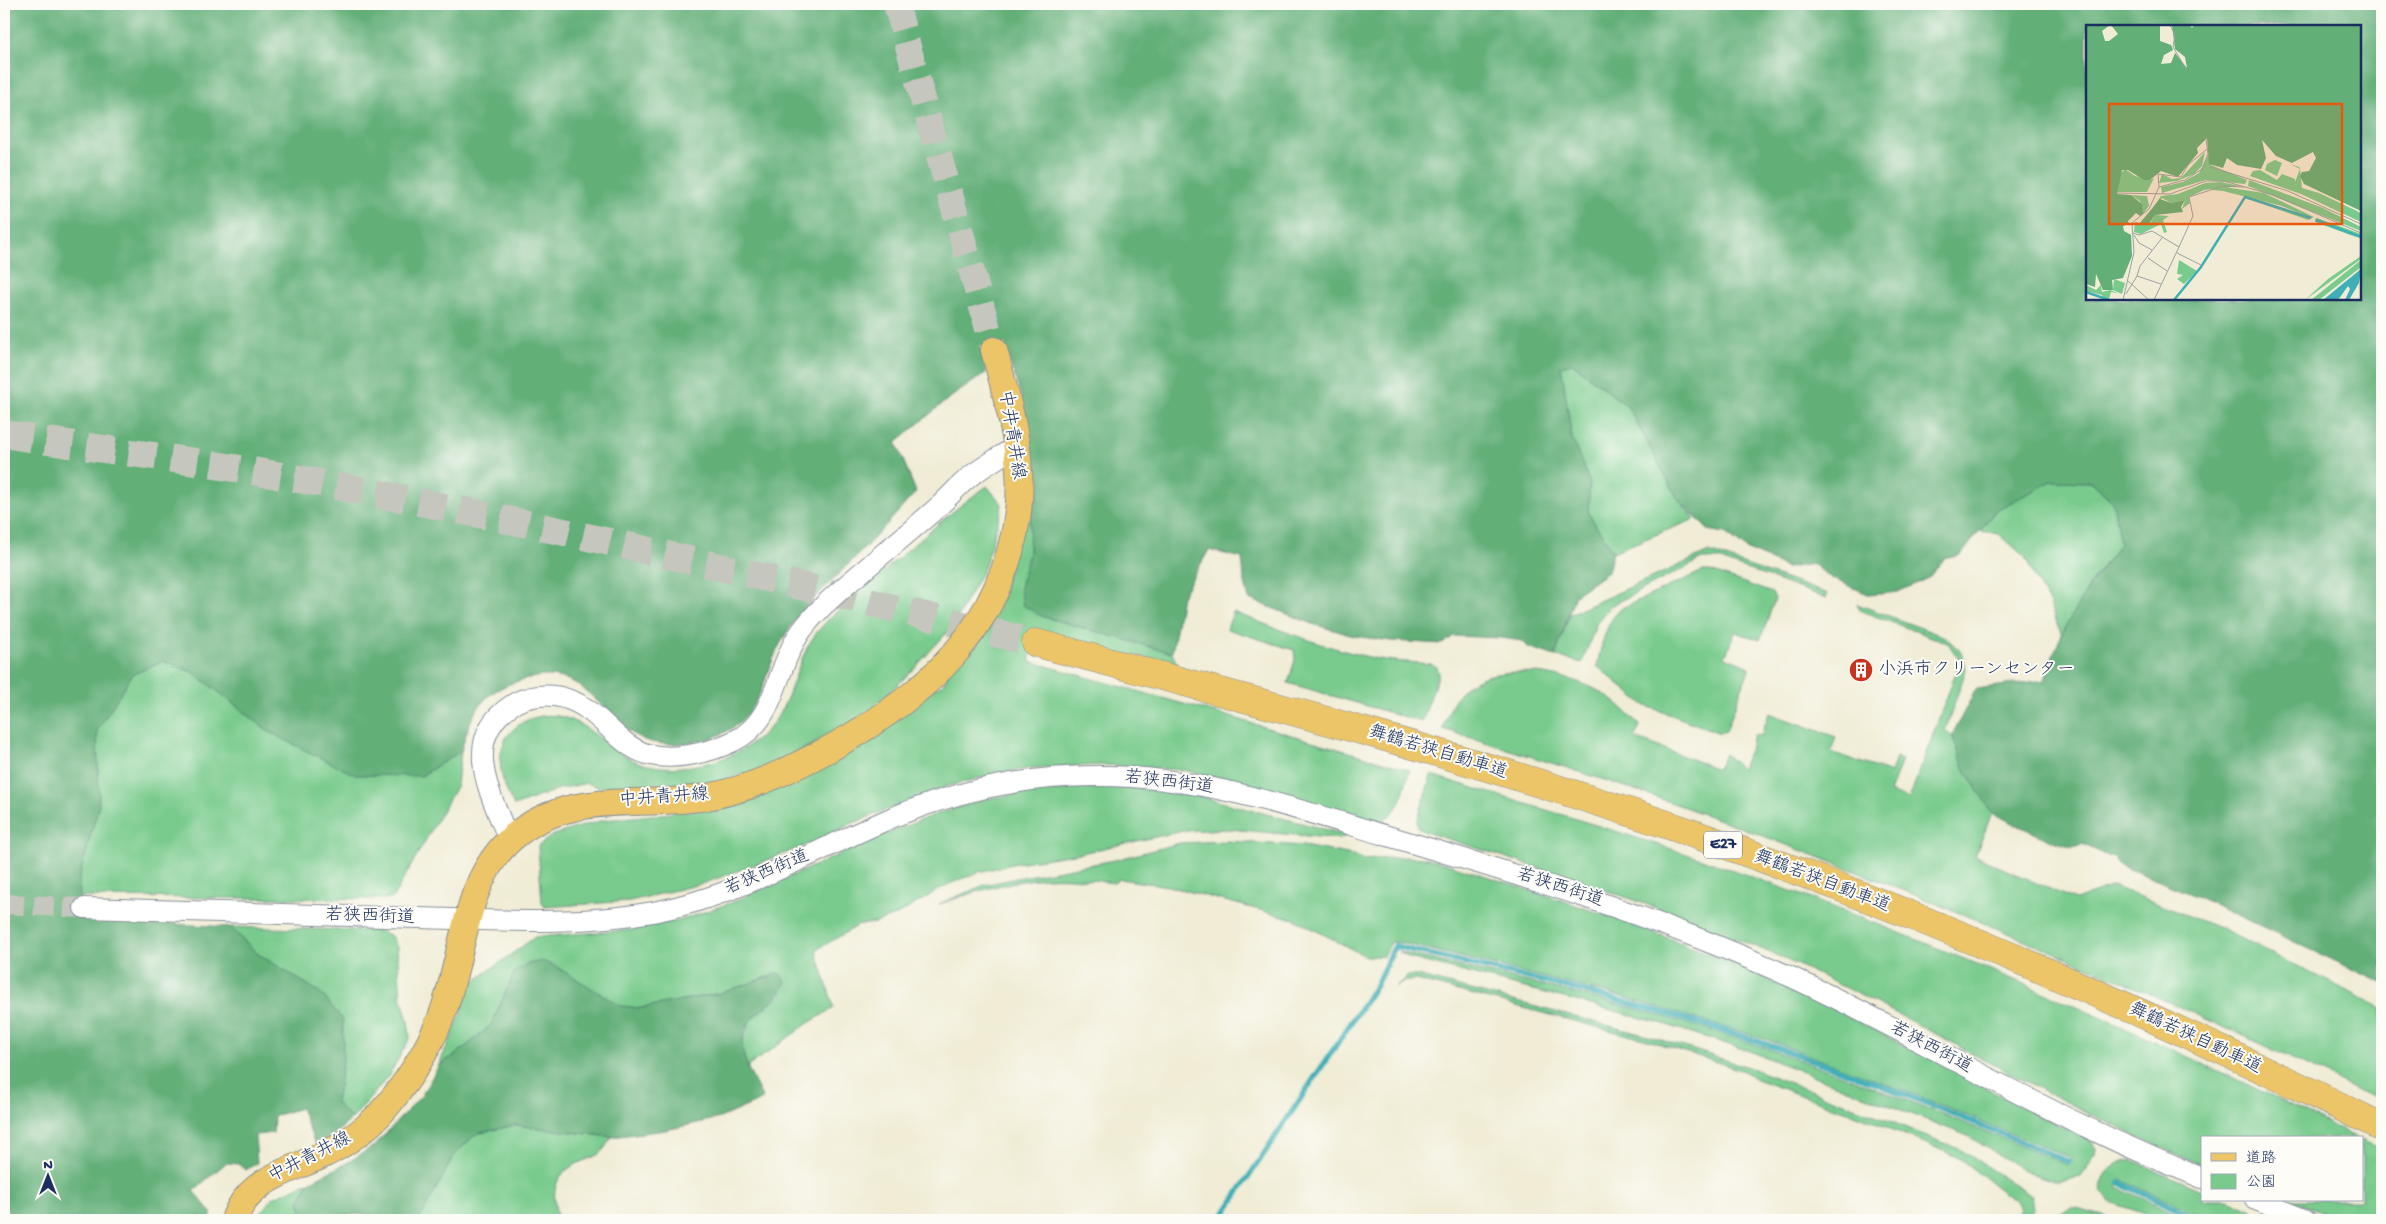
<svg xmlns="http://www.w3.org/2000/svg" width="2386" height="1224" font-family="'Gochi Hand','Klee One',sans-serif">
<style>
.green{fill:#79cb8d;stroke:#4a7d76}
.forest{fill:#62af78;stroke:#3e6f6b;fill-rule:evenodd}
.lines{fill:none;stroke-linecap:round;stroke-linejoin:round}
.stream{stroke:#3eafb7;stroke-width:5.5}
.minor-tunnel{stroke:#c5c6bd;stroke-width:20;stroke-dasharray:20 10;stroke-linecap:butt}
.major-tunnel{stroke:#c5c6bd;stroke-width:26;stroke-dasharray:26 13;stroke-linecap:butt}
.highway-tunnel{stroke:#c5c6bd;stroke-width:28;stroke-dasharray:28 14;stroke-linecap:butt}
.minor-casing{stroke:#868e9a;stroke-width:22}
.major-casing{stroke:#868e9a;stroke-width:28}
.highway-casing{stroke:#868e9a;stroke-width:29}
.minor{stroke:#fff;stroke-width:20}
.major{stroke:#edc569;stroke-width:26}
.highway{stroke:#edc569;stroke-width:28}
.labels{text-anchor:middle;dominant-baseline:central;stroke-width:4;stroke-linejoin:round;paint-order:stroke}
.shield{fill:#fdfcf7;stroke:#5f6c8c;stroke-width:1}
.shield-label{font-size:16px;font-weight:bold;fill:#1b2f5e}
.street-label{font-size:18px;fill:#1b2f5e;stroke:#fdfcf7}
.poi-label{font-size:18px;fill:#1b2f5e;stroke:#fdfcf7;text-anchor:start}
.inset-river{fill:none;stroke:#3eafb7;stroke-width:2.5}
.inset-road{fill:none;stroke:#9ba0a5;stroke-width:1}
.view{fill:#e8590c;fill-opacity:0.15;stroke:#e8590c;stroke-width:2.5}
.inset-edge{fill:none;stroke:#1b2f5e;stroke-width:2.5}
</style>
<rect width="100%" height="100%" fill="#fdfcf7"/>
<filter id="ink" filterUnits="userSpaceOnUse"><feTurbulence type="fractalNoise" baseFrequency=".02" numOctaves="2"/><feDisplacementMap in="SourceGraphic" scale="10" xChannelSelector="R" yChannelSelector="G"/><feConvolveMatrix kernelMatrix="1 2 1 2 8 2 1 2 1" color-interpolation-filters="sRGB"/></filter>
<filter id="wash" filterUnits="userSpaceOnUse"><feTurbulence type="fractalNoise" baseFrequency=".0096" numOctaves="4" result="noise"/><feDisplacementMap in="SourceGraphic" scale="20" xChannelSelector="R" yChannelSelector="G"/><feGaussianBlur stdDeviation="1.12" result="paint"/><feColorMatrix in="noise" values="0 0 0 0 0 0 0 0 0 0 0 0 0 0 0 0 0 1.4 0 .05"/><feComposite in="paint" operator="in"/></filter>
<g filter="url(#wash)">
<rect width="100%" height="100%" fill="#f0ecd5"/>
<path class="green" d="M1572,363L1628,407L1678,499L1695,519L1613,552L1588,513L1590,483L1572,438L1561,365Z
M2052,481L2092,482L2113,502L2120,544L2093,579L2062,635L2049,603L2035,579L2025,557L1999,534L1980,531L1996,510Z
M987,486L1002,504L1001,511L984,569L952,627L912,671L869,711L839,731L764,769L700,786L628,788L600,787L587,783L559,789L514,806C503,786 494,761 506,738C512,729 522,721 533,718C580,703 607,756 647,765C670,770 696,767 718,760C747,751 773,731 785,703C796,679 801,652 818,631C837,608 863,590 885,570C918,541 951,511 987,486Z
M1032,491L1029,553L1020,588L1041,616L1172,653L1178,666L1142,657L1123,656L1036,636L1029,661L1227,716L1410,770C1402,793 1401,816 1375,823L1220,778L1183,770L1105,765L1032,768L996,774L948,786L853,823L799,848L705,883L630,901L545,907L542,903L538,846L551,836L575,828L604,820L671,813L943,684Z
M1709,552L1828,594L1826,598L1718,559H1702L1610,606L1597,622L1582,663L1555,656L1570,614Z
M1703,571H1711L1772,593L1775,599L1760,640L1735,632L1725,657L1750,667L1726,731L1720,733L1644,705L1597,666C1602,645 1605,622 1622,608Z
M1857,604L1945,637C1959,646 1964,655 1966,670L1945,731L1952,735L1965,770L1992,813L1975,856L2075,900L2113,886L2219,928L2382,1008V1102C2168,997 1947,904 1723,821C1631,787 1536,758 1443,729C1448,711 1456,692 1473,682C1505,663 1572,674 1602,693C1616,701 1628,714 1640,725L1635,738L1718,769L1725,754L1742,769L1755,734L1761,736L1769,713L1836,737L1831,752L1891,773L1896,757L1902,760L1890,792L1909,799L1958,667V658L1948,643L1861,611Z
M1233,612C1280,630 1328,649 1378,659C1396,662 1413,662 1431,664L1437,667L1439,673L1422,722L1288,683L1295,660L1294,650L1227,629Z
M162,661L193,672L271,733L421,776L461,751L457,785L392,899L80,897L79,878L99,804L97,730L132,675Z
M1431,775C1525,804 1620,831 1713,863C1930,939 2150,1035 2357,1138H2202V1165C2064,1108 1937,1030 1802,967C1681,911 1553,873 1426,832L1418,828L1417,822Z
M1062,787L1152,789L1194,795L1347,835L1341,839L1228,829L1183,831L1081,853L1017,863L979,872L947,885L897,915L875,923L859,925L816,950L834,1008L807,1024L747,1067L741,1046L750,1020L781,994L779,973L721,993L640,1008L621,1006L588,988L515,971L491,1025L457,1054L439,1065L460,1016L469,985L535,937L630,930L681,920L733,902L874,839L931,816L984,799Z
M1227,841L1303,846L1353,855L1364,860L1402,857L1428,858C1551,896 1674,935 1791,989C1893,1037 1991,1092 2092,1142L2097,1148L2096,1154L2081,1177L2058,1181L2042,1178L2025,1171L1968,1136L1752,1052L1657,1022L1409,958L1399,952C1499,976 1601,997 1700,1027C1825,1065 1947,1116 2068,1165L2071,1158L1921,1097L1768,1040L1619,996L1403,943L1391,942L1384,956H1365L1294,919L1168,886L1119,879L1114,883C1100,881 1086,879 1071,878C1027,875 980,890 939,904L984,885L1017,878L1115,860L1180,843Z
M230,927L381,931L392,937L397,947L401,996L408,1021L410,1038L388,1077L352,1119L336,1103L343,1060L321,993L258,954Z
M1408,976H1417L1652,1037L1745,1066L1870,1113L1961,1150L2031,1195L2033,1210L2025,1220H2013L2020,1209L2016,1202L1960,1159L1946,1152L1867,1119L1756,1079L1744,1071L1651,1041L1416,980L1402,982L1395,987Z
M515,1125L612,1137C608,1142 604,1150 600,1153C594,1158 584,1160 578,1163C551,1176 552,1195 558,1220H419L455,1154L476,1134Z
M2362,1140L2382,1150V1220H2342L2289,1200H2362Z
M2132,1160L2202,1190V1200H2228L2277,1220H2211L2121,1180L2117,1187L2191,1220H2163L2110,1202L2101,1191C2102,1172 2115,1163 2132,1160Z
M309,1182L299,1202L305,1220H255L272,1198Z
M2073,1208L2118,1220H2050L2057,1214Z"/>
<path class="forest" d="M4,4H2382V983L2203,899L2117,864L2115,859L2082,844L2073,847L2047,839L1992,813L1965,770L1952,735L1976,689L2045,680C2059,629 2088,585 2120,544L2113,502L2092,482L2052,481L1996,510L1961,555L1944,559L1930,577L1898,592L1870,595L1831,578L1813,564L1787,568L1748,550L1725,533L1708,530L1678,499L1628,407L1572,363L1561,366L1572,438L1590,483L1588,513L1613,552L1608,572L1575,595L1555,656L1528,647L1522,641L1501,638L1454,636L1442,644L1391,641L1354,636L1313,624L1249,599L1244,579L1242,558L1209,550L1182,596L1172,653L1041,616L1023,605L1020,588L1029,553L1032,449L1025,409L1004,344L981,350L987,372L947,400L896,442L916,492C898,512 879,533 860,553C834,579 806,603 786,634C759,675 767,720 709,739C690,744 663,747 645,740C617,729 600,698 575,683C563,676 544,674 531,678C484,688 473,707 461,751L421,776L355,775L271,733L193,672L162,661L132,675L97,731L99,804L79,878L80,919L230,927L258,954L321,993L343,1020V1060L336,1103L352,1119L336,1133L315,1144L301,1108L274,1116L273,1133L255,1135L257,1163L246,1170L238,1164L226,1163L193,1191L211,1212V1219L4,1220ZM2087,26H2360V299H2087Z
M542,961L555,966L621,1006L640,1008L721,993L779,973L786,981C780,996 771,1003 758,1013C727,1039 749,1070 763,1099L720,1118L666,1130L612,1137L515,1125L476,1134L455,1154L419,1220H374L363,1214L342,1215L335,1220H305L299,1202L309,1182L345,1164L374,1146L422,1095L439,1065L457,1054L491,1025L515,971L527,964Z"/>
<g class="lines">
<path class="stream" d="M2120,1183L2201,1220
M1220,1220L1376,985L1395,946C1497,971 1601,993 1702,1024C1827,1061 1948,1111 2069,1162"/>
</g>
</g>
<g filter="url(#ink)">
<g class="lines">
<path class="minor-tunnel" d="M4,904L84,908"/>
<path class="major-tunnel" d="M896,4L994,350"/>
<path class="highway-tunnel" d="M4,434C94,449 186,459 276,475C531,520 784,581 1036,643"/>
<g class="minor-casing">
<path id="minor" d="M509,840C491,795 459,739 512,705C527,695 550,693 567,699C600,709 616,745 647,754C674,761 709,753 734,741C775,721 775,674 796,639C814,609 851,582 877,559C898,541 919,524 939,506C950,496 960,484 972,475C986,465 1001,456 1016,446
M84,908C195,912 307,915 419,918C496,920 576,926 653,912C741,896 819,847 901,814C964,789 1030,776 1097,776C1195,775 1288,806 1381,834C1520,875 1658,917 1791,977C1866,1011 1937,1052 2010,1089C2073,1122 2137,1152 2202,1178
M2256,1200L2306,1220"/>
</g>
<g class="major-casing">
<path id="major" d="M234,1220C248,1180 286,1172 321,1156C342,1146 363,1132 380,1114C404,1087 426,1054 440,1020C464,962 461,884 511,839C568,788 639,809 707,797C751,789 790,770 829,749C926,696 1003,628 1018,512C1025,458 1008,402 994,350"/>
</g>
<g class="highway-casing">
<path id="highway" d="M1036,643C1266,703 1496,764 1720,843C1946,923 2167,1021 2382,1127"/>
</g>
<use href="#minor" class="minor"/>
<use href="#major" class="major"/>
<use href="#highway" class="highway"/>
</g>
</g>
<defs>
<g id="building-disc" transform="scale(1.25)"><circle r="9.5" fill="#c8321e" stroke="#fdfcf7"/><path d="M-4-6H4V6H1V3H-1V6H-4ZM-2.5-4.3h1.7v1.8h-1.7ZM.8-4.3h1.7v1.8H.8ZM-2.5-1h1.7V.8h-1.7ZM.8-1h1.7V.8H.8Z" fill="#fff"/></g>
</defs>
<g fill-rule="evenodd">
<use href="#building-disc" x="1861" y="670"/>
</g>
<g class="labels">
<rect class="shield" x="1704" y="831.5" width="38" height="27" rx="4"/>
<g class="shield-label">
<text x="1723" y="845">E27</text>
</g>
<g class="street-label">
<text transform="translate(1011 435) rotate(81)">中井青井線</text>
<text transform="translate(1438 753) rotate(17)">舞鶴若狭自動車道</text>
<text transform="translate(1169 783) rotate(7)">若狭西街道</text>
<text transform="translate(664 798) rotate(-4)">中井青井線</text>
<text transform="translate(767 873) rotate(-23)">若狭西街道</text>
<text transform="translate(1822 882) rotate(21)">舞鶴若狭自動車道</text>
<text transform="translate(1560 888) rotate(18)">若狭西街道</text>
<text transform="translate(370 917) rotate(2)">若狭西街道</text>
<text transform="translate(2195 1039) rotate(25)">舞鶴若狭自動車道</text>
<text transform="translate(1931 1048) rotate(28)">若狭西街道</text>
<text transform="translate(310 1158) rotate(-27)">中井青井線</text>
</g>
<g class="poi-label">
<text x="1878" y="670">小浜市クリーンセンター</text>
</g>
</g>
<g transform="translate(2086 25)">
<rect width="275" height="275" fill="#f0ecd5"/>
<path d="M119,127L116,141L108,149L91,156L73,158L76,149L86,154L95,153ZM124,127L125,140L161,155L159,159L120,155L76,168L75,162L97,157L113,148ZM189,135L196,138L191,151L179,145L181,139ZM204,139L213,142L214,143L216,163L233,168L271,186L275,189V197L215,169L164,151L167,146L174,145L191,155L196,149L209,154V157L214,144ZM39,144L49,151L64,155L68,153L61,167H31L32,151ZM163,155L237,183L275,202V206L162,161ZM135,157L154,161L118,165L103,172L104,178L96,184L99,175L85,178L76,173L66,184L75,171L92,169L119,158ZM138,162L178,168L228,192L222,195L160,173L225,193L196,181L137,166L125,165ZM45,170L61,171L63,181L57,189L54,176ZM69,190L83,191L77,195L81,207L78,208L75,199L55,209L48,207L49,197L63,200ZM231,193L275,209V212L266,210L230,195L275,214L229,197V194ZM275,231V234L219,275L242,254ZM93,235L111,246L98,259L91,254L97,250L91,249ZM275,235V242L233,275H225ZM28,254L39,258L36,269L27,265ZM0,260L10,265L15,260L16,267L24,265L32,268L25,267L23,274L17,275L16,270L0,266Z" fill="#79cb8d"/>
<path d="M0,0H24L16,6L19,16H23L32,9L25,0H74V16L85,20L87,25L78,30L75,39L85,38L89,28L101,43L99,32L89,24L86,0H104L106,3L108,0H275V186L218,159L214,151L216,147L223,146L230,133L227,127L206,138L190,131L176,115L180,133L175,144L151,140L141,133L137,143L123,139L121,113L111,123L112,128L92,152L75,146L64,155H58L42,145H36L31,169L45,170L56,179L57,189L54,191L50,188L42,196L43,199L37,201L38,206L45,210L46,231L37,253L26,255L27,265H17L10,249L9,262L0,259ZM74,174L85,178L99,175L95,182L97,187L69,190L62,200L53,199Z" fill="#62af78"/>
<path d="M275,244L273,258L263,275H259L264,264L262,261L252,275H237Z" fill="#3eafb7"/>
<path class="inset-river" d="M230,195L275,212M0,267L23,275M88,275L115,242L159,172L225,193"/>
<path class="inset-road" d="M84,0L89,10L87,22L100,44M124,142L202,166L275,199M73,162L72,149L95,152L102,140L121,124M31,168L84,169L120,156H138L187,170L275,208M47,208L53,210L66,206L93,222L68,275M48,210L53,218L66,225M93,222L107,191L103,172L137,161L158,162M91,228L117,241M62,233L81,246M42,256L63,275M75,259L51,251L54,241L76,213M40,269L51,251M37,275L48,227L46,198L63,184L73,162L99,155L116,144L122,129L120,114"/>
<path class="view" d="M23,79H256V199H23Z"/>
<rect width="275" height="275" class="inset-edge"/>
</g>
<rect width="2386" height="1224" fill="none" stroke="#fdfcf7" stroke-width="20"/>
<rect x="2201" y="1136" width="162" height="65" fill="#fdfcf7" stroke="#a3aaba"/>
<rect x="2211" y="1153" width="25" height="8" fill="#edc569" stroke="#a3aaba"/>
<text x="2246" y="1162" font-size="15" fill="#1b2f5e">道路</text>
<rect x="2211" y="1174" width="25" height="15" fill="#79cb8d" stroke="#a3aaba"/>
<text x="2246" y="1186" font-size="15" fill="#1b2f5e">公園</text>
<g transform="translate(48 1176)" stroke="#fdfcf7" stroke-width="4" paint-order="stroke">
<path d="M0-4L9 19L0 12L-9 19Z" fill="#1b2f5e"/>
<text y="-8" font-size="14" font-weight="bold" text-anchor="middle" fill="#1b2f5e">N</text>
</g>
</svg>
